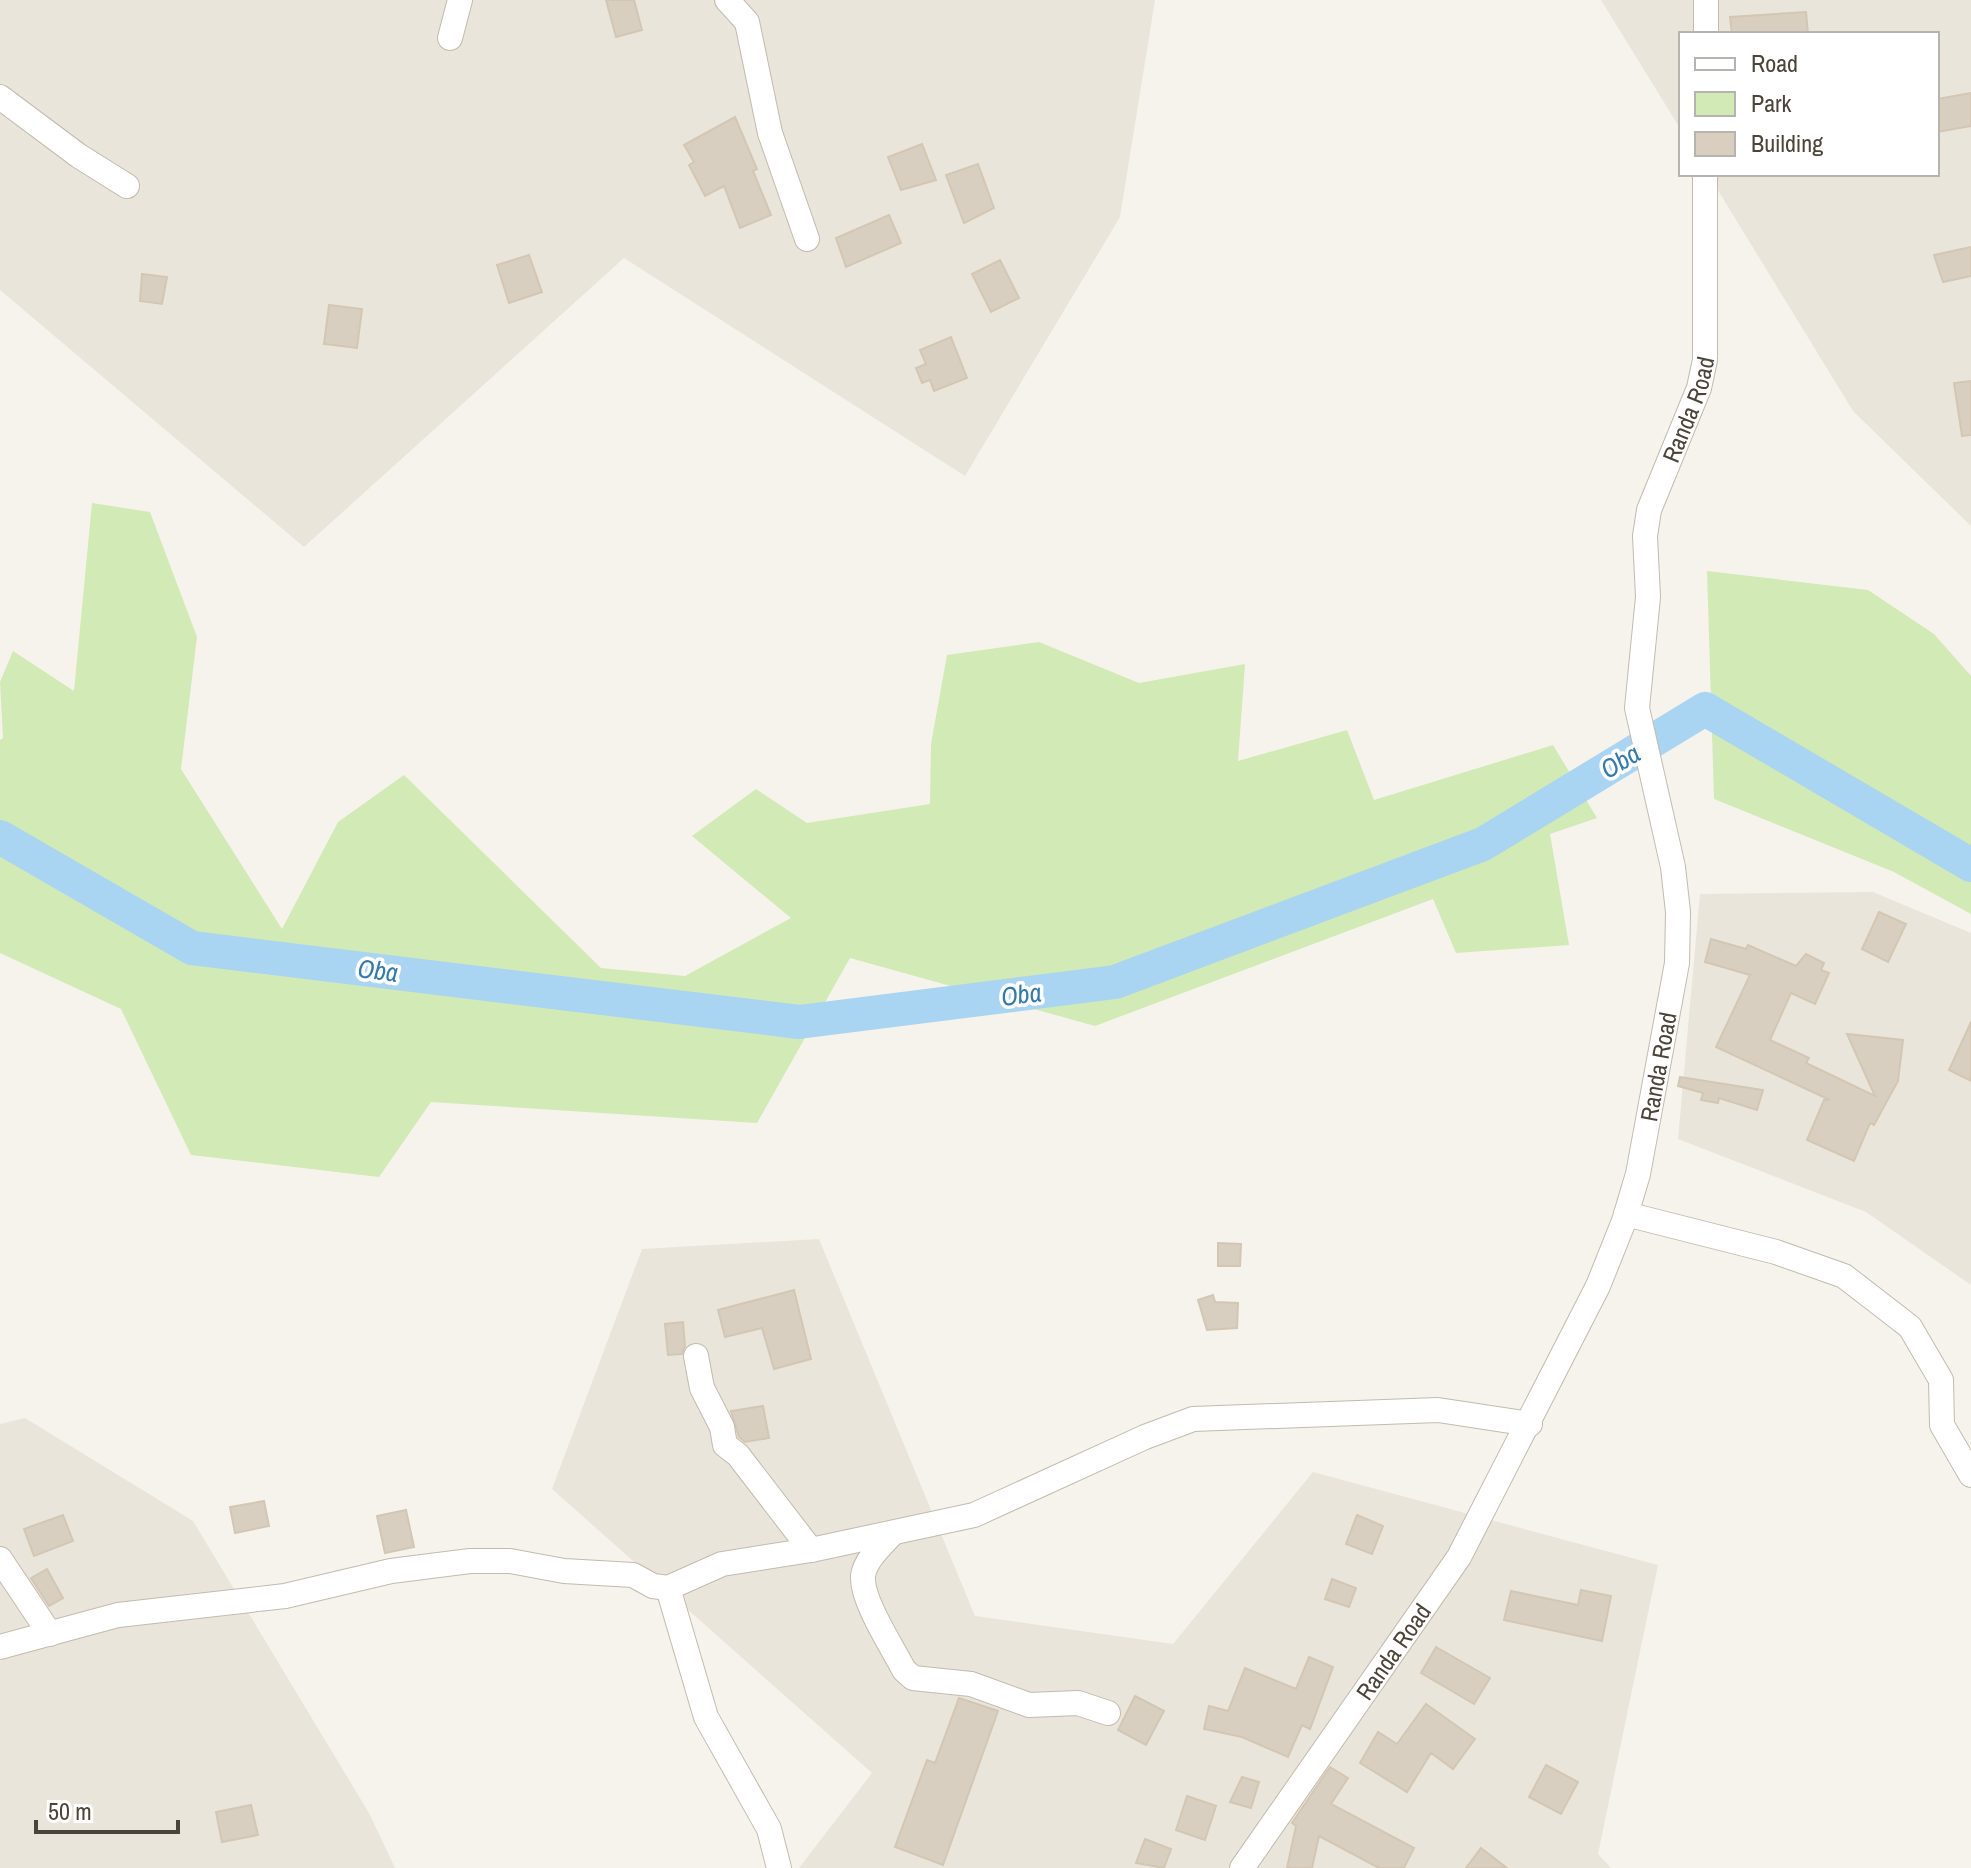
<svg xmlns="http://www.w3.org/2000/svg" width="1971" height="1868" font-family="'Archivo Narrow',sans-serif">
<style>
.residential{fill:#eae5da}
.green{fill:#d2eab5}
.lines{fill:none;stroke-linecap:round;stroke-linejoin:round}
.river{stroke:#a9d4f2;stroke-width:34}
.building{fill:#d8cfc1;stroke:#d3c7b4;stroke-width:2}
.minor-casing{stroke:#c2bbae;stroke-width:26}
.minor{stroke:#fff;stroke-width:24}
.labels{text-anchor:middle;dominant-baseline:central;stroke-width:7;stroke-linejoin:round;paint-order:stroke}
.street-label{font-size:24px;fill:#4b4439;stroke:#fff}
.water-label{font-size:26px;font-style:italic;fill:#2e7ab2;stroke:#fff}
</style>
<rect width="100%" height="100%" fill="#f6f3ec"/>
<path class="residential" d="M0,0H1155L1120,217L965,476L624,258L304,547L0,290Z
M1601,0H1971V526L1853,411L1708,174H1937V34H1681V130Z
M1873,892L1971,933V1285L1866,1212L1678,1139L1700,894Z
M819,1239L975,1616L1173,1644L1313,1472L1658,1565L1598,1854L1611,1868H799L872,1773L552,1489L642,1249Z
M25,1418L193,1521L369,1813L395,1868H0V1424Z"/>
<path class="green" d="M92,503L150,512L197,637L181,769L282,929L338,822L404,775L601,968L685,976L791,918L692,836L756,789L807,823L930,804L931,744L947,655L1039,642L1139,683L1245,664L1238,761L1347,730L1374,800L1553,745L1597,818L1550,834L1569,945L1456,953L1433,899L1095,1026L850,958L757,1123L431,1102L379,1177L191,1155L121,1009L0,953V740L3,738L0,682L13,651L74,691Z
M1707,571L1868,590L1934,634L1971,676V914L1894,872L1714,799Z"/>
<g class="lines">
<path class="river" d="M0,837L192,948L799,1022L1115,982L1483,844L1705,709L1971,865"/>
</g>
<path class="building" d="M606,0H634L642,30L616,37Z
M1806,12L1808,34H1732L1730,17Z
M1971,93V126L1937,132V99Z
M735,117L757,169L753,171L771,215L740,228L724,186L705,196L689,165L694,162L684,145Z
M922,144L936,180L901,190L888,157Z
M978,164L994,208L964,223L946,175Z
M889,215L901,243L846,267L836,238Z
M1971,247V276L1943,282L1934,255Z
M529,255L542,292L509,303L497,265Z
M1000,260L1019,298L991,312L972,274Z
M142,274L167,277L162,304L140,301Z
M329,305L362,309L357,348L324,344Z
M951,337L967,378L934,391L930,380L922,383L916,368L926,364L920,350Z
M1971,381V435L1962,436L1954,383Z
M1879,912L1906,924L1888,962L1862,949Z
M1711,939L1746,949L1748,945L1796,966L1806,954L1824,963L1821,970L1829,973L1815,1004L1791,993L1770,1040L1809,1058L1806,1063L1875,1096L1847,1034L1903,1040L1898,1081L1874,1125L1870,1123L1854,1161L1807,1140L1824,1100H1830L1716,1047L1750,975L1705,962Z
M1971,1022V1081L1949,1070Z
M1680,1077L1763,1090L1757,1110L1719,1098L1718,1103L1701,1100L1703,1093L1678,1086Z
M1218,1243L1241,1244L1240,1266H1218Z
M794,1290L811,1359L774,1369L762,1328L725,1337L718,1310Z
M1213,1295L1215,1302L1238,1303L1237,1328L1207,1330L1198,1300Z
M683,1322L685,1346L682,1354L668,1355L665,1324Z
M763,1406L769,1438L745,1442L739,1437L731,1411Z
M264,1501L269,1526L235,1533L230,1507Z
M406,1510L414,1547L385,1553L377,1516Z
M63,1515L73,1541L34,1556L24,1529Z
M1357,1515L1383,1526L1372,1554L1346,1544Z
M47,1569L63,1598L49,1606L31,1578Z
M1332,1579L1356,1588L1349,1607L1325,1599Z
M1581,1590L1611,1596L1602,1641L1504,1620L1511,1591L1578,1605Z
M1436,1647L1490,1678L1474,1704L1421,1673Z
M1309,1657L1333,1667L1310,1729L1302,1725L1288,1757L1242,1737L1204,1729L1209,1706L1228,1711L1245,1668L1296,1689Z
M1135,1696L1164,1711L1146,1745L1118,1730Z
M959,1698L998,1711L943,1865L895,1847L927,1760L935,1763Z
M1426,1704L1475,1739L1453,1769L1431,1753L1407,1792L1360,1763L1378,1732L1397,1744Z
M1546,1765L1578,1782L1561,1814L1529,1797Z
M1330,1767L1348,1778L1331,1804L1414,1848L1404,1868H1379L1319,1836L1312,1868H1287L1296,1826L1292,1823Z
M1242,1777L1259,1782L1251,1808L1230,1802Z
M1187,1796L1216,1806L1205,1840L1176,1830Z
M251,1805L258,1835L222,1842L216,1812Z
M1145,1839L1171,1849L1164,1868L1136,1863Z
M1481,1848L1507,1868H1466Z"/>
<g class="lines">
<g class="minor-casing">
<g id="minor">
<path d="M727,0L747,22L770,133L807,239"/>
<path d="M1706,0V34"/>
<path d="M450,38L460,0"/>
<path d="M0,97L79,156L127,186"/>
<path d="M1626,1214L1776,1252L1844,1276L1910,1327L1941,1380L1942,1425L1971,1475"/>
<path d="M696,1356L702,1388L722,1427L725,1445L738,1455L811,1550"/>
<path d="M892,1534C881,1546 865,1560 863,1576C861,1600 893,1648 904,1670L913,1678L971,1684L1029,1705L1078,1703L1108,1713"/>
<path d="M0,1559L50,1634"/>
<path d="M668,1588L706,1717L769,1829L779,1868"/>
<path d="M0,1647L118,1615L285,1596L391,1571L470,1561H510L564,1571L633,1575L653,1586L668,1588L722,1564L811,1550L974,1515L1145,1437L1193,1419L1438,1410L1530,1424"/>
<path id="s1" d="M1242,1868L1459,1557L1598,1286L1624,1221L1638,1174L1677,963L1678,912L1673,867L1637,708L1648,597L1645,536L1649,510L1699,388L1705,360V174"/>
</g>
</g>
<use href="#minor" class="minor"/>
</g>
<g class="labels">
<g class="street-label">
<text stroke="none"><textPath href="#s1" startOffset="1584">Randa Road</textPath></text>
<text stroke="none"><textPath href="#s1" startOffset="912">Randa Road</textPath></text>
<text stroke="none"><textPath href="#s1" startOffset="264">Randa Road</textPath></text>
</g>
<g class="water-label">
<text transform="translate(1620 761) rotate(-31)">Oba</text>
<text transform="translate(378 970) rotate(7)">Oba</text>
<text transform="translate(1021 994) rotate(-7)">Oba</text>
</g>
</g>
<rect x="1679" y="32" width="260" height="144" fill="#ffffff" stroke="#b7b4b0" stroke-width="2"/>
<rect x="1695" y="58" width="40" height="12" fill="#ffffff" stroke="#b7b4b0" stroke-width="2"/>
<text x="1751" y="72" font-size="24" fill="#4b4439">Road</text>
<rect x="1695" y="92" width="40" height="24" fill="#d2eab5" stroke="#b7b4b0" stroke-width="2"/>
<text x="1751" y="112" font-size="24" fill="#4b4439">Park</text>
<rect x="1695" y="132" width="40" height="24" fill="#d8cfc1" stroke="#b7b4b0" stroke-width="2"/>
<text x="1751" y="152" font-size="24" fill="#4b4439">Building</text>
<path d="M36 1820v12h142v-12" fill="none" stroke="#4b4439" stroke-width="4"/>
<text x="48" y="1820" font-size="24" fill="#4b4439" stroke="#ffffff" stroke-width="6" paint-order="stroke">50 m</text>
</svg>
